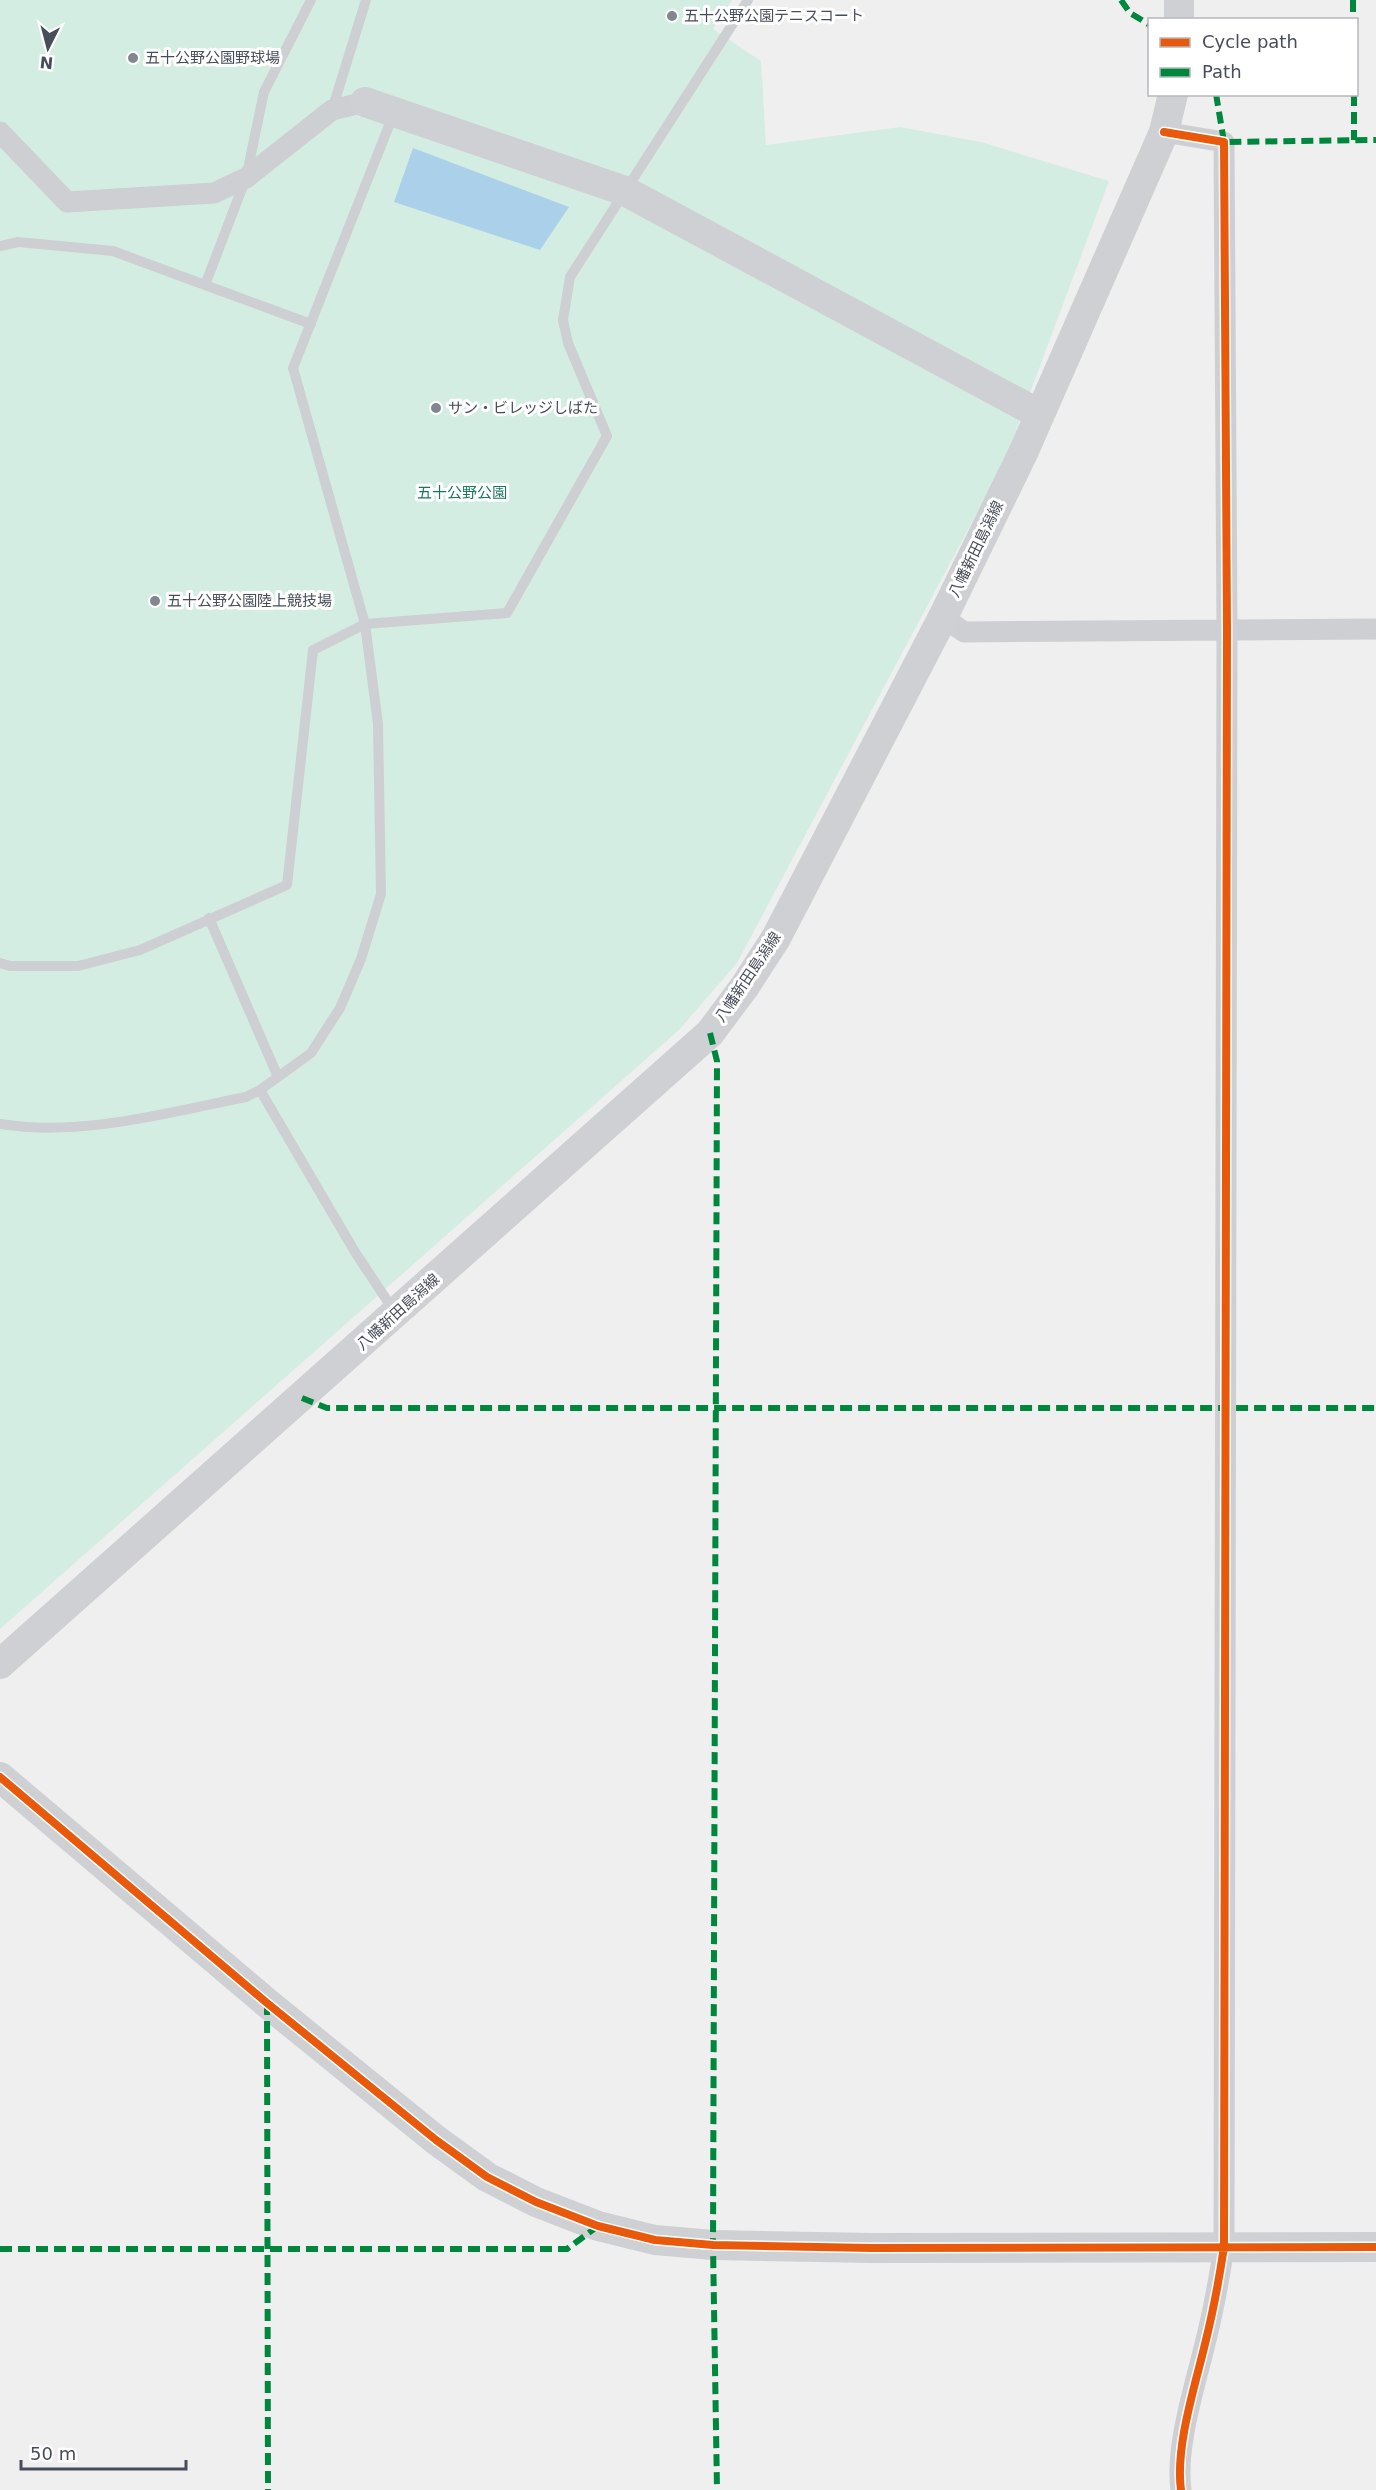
<svg xmlns="http://www.w3.org/2000/svg" width="1376" height="2490" font-family="'DejaVu Sans','Noto Sans JP',sans-serif">
<style>
.green{fill:#d4ede2}
.water{fill:#aad1e9}
.lines{fill:none;stroke-linecap:round;stroke-linejoin:round}
.lane{stroke:#cdcfd2;stroke-width:10}
.street{stroke:#cdcfd2;stroke-width:21}
.secondary{stroke:#ced0d3;stroke-width:30}
.quiet{stroke:#00873e;stroke-width:6;stroke-dasharray:12 6;stroke-linecap:butt}
.cycleway-casing{stroke:#fff;stroke-width:11}
.cycleway{stroke:#e8590c;stroke-width:8}
.poi-dot{fill:#82868e;stroke:#fff;stroke-width:2}
.labels{text-anchor:middle;dominant-baseline:central;stroke-width:6;stroke-linejoin:round;paint-order:stroke}
.poi-label{font-size:15px;fill:#474d5a;stroke:#fff;text-anchor:start}
.park-label{font-size:15px;fill:#1b775a;stroke:#fff}
.street-label{font-size:15px;fill:#474d5a;stroke:#fff}
</style>
<rect width="100%" height="100%" fill="#efefef"/>
<path class="green" d="M0,0H732L713,29L761,61L766,145L900,127L981,142L1109,181L1005,460L737,963L679,1030L0,1629Z"/>
<path class="water" d="M413,148L569,207L540,250L394,202Z"/>
<g class="lines">
<path class="lane" d="M332,110L366,0
M0,246L18,242L113,251L205,285
M311,324L205,285L246,178L264,92L311,0
M209,918L278,1077
M0,963L10,966H78L140,950L287,885L313,650L365,624L507,613L607,436L568,343L563,320L570,277L748,0
M260,1090L355,1252L394,1311
M0,1124C81,1137 166,1113 246,1097L260,1090L311,1053L340,1008L361,959L381,894L378,724L365,624L293,368L394,113"/>
<path class="street" d="M0,132L67,202L214,193L246,178L332,110L365,102
M1164,132L1224,142L1227,629L1224,2247C1219,2280 1213,2312 1205,2344C1195,2386 1175,2447 1181,2490
M943,617L964,632L1376,629"/>
<path class="secondary" d="M1179,0V20
M365,102L625,191L1039,414
M0,1664L710,1033L745,986L776,938L943,617L1023,453L1164,132L1173,94
M0,1777L267,2003L436,2140L487,2177L536,2202L598,2226L655,2240L713,2245L872,2248L1376,2247"/>
<path class="quiet" d="M1121,0L1130,13L1150,25
M1353,0V20
M1216,94L1224,142L1376,140
M1354,94V140
M710,1033L717,1061L713,2245L717,2490
M302,1398L327,1408H1376
M267,2003L268,2490
M0,2249H567L598,2226"/>
<g class="cycleway-casing">
<path id="cycleway" d="M1164,132L1224,142L1227,629L1224,2247C1219,2280 1213,2312 1205,2344C1195,2386 1175,2447 1181,2490
M0,1777L267,2003L436,2140L487,2177L536,2202L598,2226L655,2240L713,2245L872,2248L1376,2247"/>
</g>
<use href="#cycleway" class="cycleway"/>
</g>
<g class="poi-dot">
<circle cx="672" cy="16" r="6"/>
<circle cx="133" cy="58" r="6"/>
<circle cx="436" cy="408" r="6"/>
<circle cx="155" cy="601" r="6"/>
</g>
<g class="labels">
<g class="poi-label">
<text x="684" y="16">五十公野公園テニスコート</text>
<text x="145" y="58">五十公野公園野球場</text>
<text x="448" y="408">サン・ビレッジしばた</text>
<text x="167" y="601">五十公野公園陸上競技場</text>
</g>
<g class="park-label">
<text x="462" y="493">五十公野公園</text>
</g>
<g class="street-label">
<text transform="translate(976 549) rotate(-64)">八幡新田島潟線</text>
<text transform="translate(748 977) rotate(-56)">八幡新田島潟線</text>
<text transform="translate(398 1312) rotate(-42)">八幡新田島潟線</text>
</g>
</g>
<rect x="1148" y="18" width="210" height="78" fill="#ffffff" stroke="#b5b8bd" stroke-width="1.5"/>
<rect x="1160" y="38" width="30" height="9" fill="#e8590c" stroke="#b5b8bd" stroke-width="1.5"/>
<text x="1202" y="48" font-size="18" fill="#474d5a">Cycle path</text>
<rect x="1160" y="68" width="30" height="9" fill="#00873e" stroke="#b5b8bd" stroke-width="1.5"/>
<text x="1202" y="78" font-size="18" fill="#474d5a">Path</text>
<g transform="translate(48 48) rotate(186)" stroke="#ffffff" stroke-width="4.5" paint-order="stroke">
<path d="M0-4.5L10 22L0 15L-10 22Z" fill="#474d5a"/>
<text y="-9" font-size="16" font-weight="bold" text-anchor="middle" fill="#474d5a">N</text>
</g>
<path d="M21 2460v9h165v-9" fill="none" stroke="#474d5a" stroke-width="3"/>
<text x="30" y="2460" font-size="18" fill="#474d5a" stroke="#ffffff" stroke-width="4.5" paint-order="stroke">50 m</text>
</svg>
